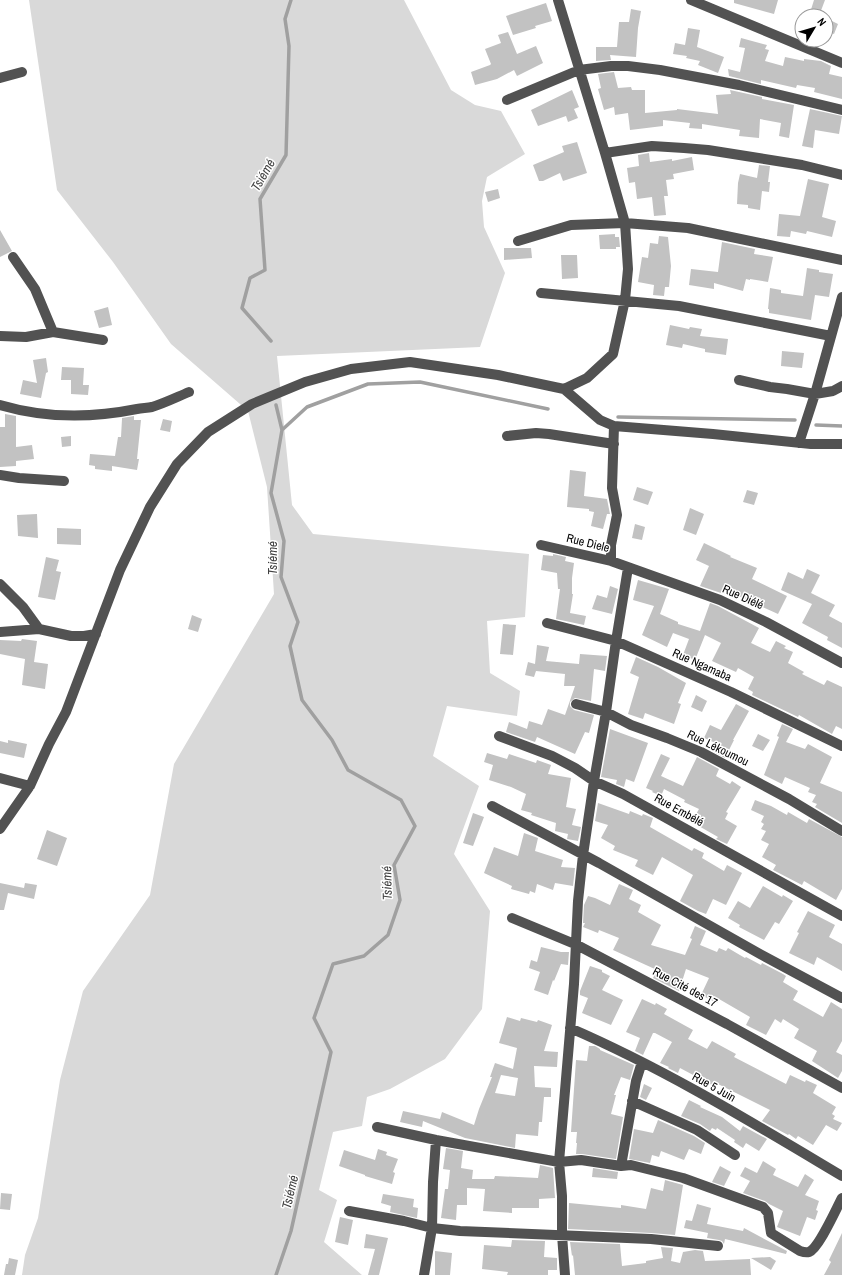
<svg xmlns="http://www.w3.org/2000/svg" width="842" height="1275" font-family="'Archivo Narrow',sans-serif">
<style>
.green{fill:#d9d9d9}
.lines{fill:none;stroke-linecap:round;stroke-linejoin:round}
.stream{stroke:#a0a0a0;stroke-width:3.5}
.building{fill:#c2c2c2;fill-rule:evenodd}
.minor{stroke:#525252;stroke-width:10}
.labels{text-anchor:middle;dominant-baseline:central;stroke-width:3;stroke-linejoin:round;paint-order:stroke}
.street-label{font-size:12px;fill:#000;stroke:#fff}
.water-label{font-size:13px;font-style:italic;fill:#414141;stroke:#fff}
</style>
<rect width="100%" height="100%" fill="#fff"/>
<path class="green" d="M29,0H404L451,90L475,105L501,111L525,154L487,177L482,201L484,227L505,273L480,347L277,356L292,505L313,534L529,554L525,617L487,621L490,673L520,691L517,716L447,706L433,756L479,786L454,854L490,911L482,1009L445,1059L390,1089L367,1097L362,1126L333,1132L319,1190L337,1200L324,1242L362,1275H22L25,1255L38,1218L60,1080L83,991L150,895L174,764L274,594L267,487L248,411L171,344L113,262L57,190Z"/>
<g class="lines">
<path class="stream" d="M271,341L242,308L250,278L265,270L260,199L286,155L289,46L285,19L291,0
M276,405L282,430L271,493L284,541L281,577L298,622L290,646L302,700L332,740L348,770L401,800L415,826L394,865L400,900L388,935L364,956L333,964L314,1018L331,1052L291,1231L276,1275
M618,417L795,420
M816,425L842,426
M282,430L307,407L368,384L420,382L548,409"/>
</g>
<path class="building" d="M734,0H778L774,14L734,3Z
M814,0H825L819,16H809Z
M546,3L552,21L535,26L536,28L513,35L506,16Z
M631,9L641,11L638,28L636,57L610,55L611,60L596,61V47H617L619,22H629Z
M826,18L838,24L834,34L826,31Z
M688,28L700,30L697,47L724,57L718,73L698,65L700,61L686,58L687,56L673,54L675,43L685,45Z
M508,32L517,54L536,46L543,63L517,76L514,70L497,79L475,85L471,72L490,65L491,64L485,49L501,43L498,35Z
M741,38L767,45L765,49L769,50L765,61L783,66L785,57L804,61V59L821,61L831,66L829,74L842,77V99L814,92L815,88L797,85L796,88L761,80V84L729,76L728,69L740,72L745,48L739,47Z
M614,72L618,88L631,87L632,90H645V113L677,110V109L718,114L716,95L731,94L730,90L762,97V99L794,105L789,138L779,136L781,123L760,119L759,138L739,136L740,130L702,124V129L689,128L690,123L663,120V126L630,130L628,113L615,115L614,107L604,110L598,89L601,88L598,74Z
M572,90L579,107L574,109L578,118L568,122L566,116L538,126L531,110Z
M810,109L842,116L839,134L815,130L813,148L802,146Z
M577,142L587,173L563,181L560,173L543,181H539L533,165L564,152L562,146Z
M649,153L650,162L672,159V161L692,157L694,170L673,174L674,179L666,180L668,196H664L666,215L654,216L652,197L637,199L635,182L629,183L627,168L639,166L638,155Z
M759,165L770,166L768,182H770L769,192L762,191L760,210L748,208V205L737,204L738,183L740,174L757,178Z
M808,179L829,184L822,217L836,221L832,237L807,231L806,234L791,231L790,237L777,236L779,214L800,216Z
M498,189L500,198L488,202L485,192Z
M0,230L12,251L0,257Z
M615,234V237H619L620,247H616V249H600L599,235Z
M659,236L668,237L671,266L669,287H665L664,296L653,295L654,285L638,282L642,257L648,258L650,243L658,244Z
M722,242L755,249L754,254L773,257L768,282L750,279V280L746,279L743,291L714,283V289L689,285L691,269L718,272Z
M504,248H531L532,258L504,260Z
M561,255H577L578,278L562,279Z
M807,268L819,270V272L833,274L829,297L815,295L811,320L769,313V309H768L770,288L781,290V293L803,296Z
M108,307L112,325L99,328L94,311Z
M670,325L689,329L690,327L702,329L700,336L728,339L726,355L705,352V349L683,344L682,348L666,345Z
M782,351L804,353L802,368L781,366Z
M46,358L48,372L46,373L41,398L20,394L23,380L37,383L33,360Z
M62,367L84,368L83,385H89L88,395L71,394V380H61Z
M5,414L16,416V447L32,445L34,459L16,461V466L0,467V427H5Z
M134,416V420H141L137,459H139L137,470L112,466V471L95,469V466L89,465L90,454L115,456L118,437H121L122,419V418Z
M163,419L172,421L170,432L160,430Z
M71,436V446L62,447L61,437Z
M570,470L586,472L584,496L607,499L610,514H607L603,529L591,526L594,512L589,511V509L567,507Z
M637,487L653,492L648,505L633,500Z
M747,490L758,493L754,505L743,502Z
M690,508L704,514L696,535L683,530Z
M37,514L38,538L18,536L17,515Z
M635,524L645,527L642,540L632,538Z
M57,528L81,529V545L57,544Z
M704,543L731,556L730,557L757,568L752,579L787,596L778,614L725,590L724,594L700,586L709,566L696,560Z
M553,554L566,557L565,561L574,563L572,578V594H573L570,613L586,616L584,625L556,619L560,589H558L557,573L541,570L543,555L553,556Z
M46,557L59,560L56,571L61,572L55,600L38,597Z
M807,569L820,575L811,593L835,605L829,616L842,623V648L827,640L828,637L802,623L812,604L781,590L788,572L803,579Z
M638,580L669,589L660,614L678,622V624L700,631L710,603L718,606L759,628L751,643L770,652L776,641L786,646L784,648L793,652L788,663L804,672L802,674L824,685L827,680L842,687V729L836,726L832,734L799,715L798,717L752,695L753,692L748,689L754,677L738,668L736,672L712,661L721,643L705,635L695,660L683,655L689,639L673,633L667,647L642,635L654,606L633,600Z
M610,586L618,589L612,614L592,609L597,595L607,598Z
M192,615L202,619L198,632L188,629Z
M503,624L516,625L513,655L500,654Z
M22,639L37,641L34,662L48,664L45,689L22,685L25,659L0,654V640L21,641Z
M537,645L549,647L546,661L579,664L580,654L607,656L605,671L594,669L591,701L575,698L570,702V706L574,710L594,715L589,733L585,732L575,754L537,737L535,742L506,732L509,722L527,729L529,721L542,725L548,709L565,715L575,686H564L565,674L536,671L534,677L525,675L528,662L535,664Z
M636,657L658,667L686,683L678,703L681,704L674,724L645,713L643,719L628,714L639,677L630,673Z
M696,695L707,701L702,712L691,707Z
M736,704L749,711L733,740H734L725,758L714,752L718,744L704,738L710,725L721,730Z
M782,724L793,729L786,742L805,749L808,744L832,757L820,783L842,792V823L815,807L817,804L812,802L816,795L808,792L810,788L785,777L782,784L764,775L779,737L777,736Z
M610,729L648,743L634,782L626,779L624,787L616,784L617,780L601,777Z
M758,734L770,740L763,751L752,746Z
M8,740L27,744L24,758L0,753V741L8,743Z
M487,753L507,759L509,754L536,763L537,760L551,765L548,774L571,778L566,807L576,809L572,825L581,827L578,841L567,839L568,834L555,831L556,823L531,815L532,813L521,810L526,794L511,787L489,780L493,765L484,762Z
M661,754L670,758L661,776L683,786L697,757L719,769L716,776L730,784L732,781L741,787L726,812L728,813L725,819L737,826L727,844L716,839L718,837L697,825L699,821L694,818L699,809L684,802L685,800L664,789L661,796L652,792L653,791L646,788Z
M755,800L771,806L787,815L788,812L807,823L809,819L842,837V889L836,900L804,881L802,885L773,870L776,865L762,857L769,844L761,840L766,831L761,829L764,824L761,822L764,816L751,810Z
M598,803L629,814L630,811L642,816L643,814L653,818L650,827L692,851L694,848L704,853L702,858L724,871L727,865L742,873L726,905L713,899L706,914L698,911L680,901L693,875L662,857L653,875L635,866L638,860L613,850L615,846L601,838L608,825L595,821Z
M473,813L484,817L473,846L463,843Z
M47,830L67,838L57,866L37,859Z
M524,833L538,838L535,851L563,860L561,867L575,868L573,886L555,883L553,890L537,884L535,893L530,891L529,894L511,889L512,886L484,873L494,847L518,856Z
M0,883L24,888L25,883L37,885L34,899L8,893L4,910H0Z
M619,884L633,890L629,899L641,905L638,912L661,925L651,945L685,955L692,939L690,938L695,926L706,931L700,945L717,952L719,948L726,951L728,948L745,958L746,957L761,965L762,963L783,974L786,976L783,982L798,991L793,1000L823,1017L831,1002L842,1009V1041L836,1052L842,1055V1071L838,1078L812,1061L817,1051L794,1038L799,1029L783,1019L781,1023L775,1019L766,1035L746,1025L750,1017L719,999L717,1003L701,995L709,978L686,969L679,991L653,978L657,970L613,950L619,938L599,930L598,933L583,927L585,923H583L584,905L588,896L595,898L610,905Z
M763,886L782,897L783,895L793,901L779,924L775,922L764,940L739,927L740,925L728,918L738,901L750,908Z
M808,911L835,925L829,937L842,944V971L817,957L814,965L789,953L799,933L797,932Z
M541,947L561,952H569L568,965L561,964L554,981L553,980L548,995L534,990L540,972L529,968L531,960L537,962Z
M590,966L602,970V972L610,976L602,990L623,1000L611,1025L582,1013L588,998L580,995V991Z
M642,999L655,1005L656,1003L667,1009L664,1014L693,1030L688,1039L707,1049L712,1041L736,1054L734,1057L786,1084L790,1075L805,1082L806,1080L817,1085L813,1093L836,1107L832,1114L835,1116L833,1119L842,1123L837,1131L826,1125L813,1145L798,1136L796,1139L789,1134L788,1135L762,1121L770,1110L714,1082L712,1085L680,1068L678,1073L668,1068L669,1067L660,1063L672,1042L655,1033H653L643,1055L635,1051L640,1038L626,1032Z
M507,1017L520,1021L521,1018L537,1022L538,1020L552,1025L544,1051L558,1052L557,1067L534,1066L535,1087L551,1088V1097H544L542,1122H539L538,1136L516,1134L515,1148L465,1138L423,1121L422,1127L400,1122L403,1111L440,1119L442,1112L474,1125L479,1109L492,1077H490L495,1063L513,1069L517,1048L499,1043ZM501,1075L518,1078L515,1096L495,1093Z
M589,1046H595L600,1049V1050L634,1065L630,1080L621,1077L614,1095H616L611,1114L623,1117L616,1159L582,1154H576L577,1143H576L577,1132H571L576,1060L587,1061Z
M644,1084L652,1088L646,1100L640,1097Z
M689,1100L701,1106L700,1107L722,1117L740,1131L743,1126L767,1139L759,1151L746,1143L743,1148L734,1142L735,1140L717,1128L716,1130L712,1128L710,1131L700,1124L681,1116Z
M658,1120L694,1136L705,1143L701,1154L689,1149L684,1160L661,1151L659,1157L652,1155L650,1163L629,1159L634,1129L653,1133Z
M446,1148L463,1151L461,1168L473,1170L472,1179H494L495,1176L538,1178L540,1165L553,1168L555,1198L539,1199V1208H512V1213L483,1211L485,1189L467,1188V1205H457L456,1220L441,1218L445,1189H448L450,1170L443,1169Z
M378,1149L387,1152L386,1155L398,1159L393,1172L395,1173L392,1184L365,1176V1175L339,1166L344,1150L375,1160Z
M763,1161L776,1169L773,1175L798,1187L805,1174L814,1180L805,1195L819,1201L816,1210L818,1211L815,1220L807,1217L800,1236L777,1227L783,1211L769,1204L765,1201L743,1193L750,1181L740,1176L745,1167L757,1173Z
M720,1166L731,1172L724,1186L712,1182Z
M593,1168L618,1172L617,1179L592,1177Z
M665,1180L683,1185L675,1235L651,1233L568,1229L569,1203L621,1208V1205L646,1209L651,1188L663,1191Z
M1,1193L12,1194L10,1210L0,1209Z
M383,1194L414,1199L413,1207L418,1208L417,1218L390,1212L391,1206L381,1203Z
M697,1204L711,1208L707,1224L743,1231L744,1228L787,1251L786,1254L725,1239L724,1244L722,1241L719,1240L707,1238L708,1233L684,1228L686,1220L692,1221Z
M340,1217L353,1220L348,1245L335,1242Z
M842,1233V1275H824L831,1262L829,1260Z
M366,1234L388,1238L379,1275H368L375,1249L364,1248Z
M512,1240L545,1241L544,1257L557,1258V1270H548V1275H507L508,1272L482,1269L484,1245L511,1247Z
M570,1242L620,1244L622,1266L646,1263V1261L663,1258L661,1247L673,1248L671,1261L680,1263L683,1252L695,1250L703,1251L705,1261L750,1259L751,1275H575L573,1255L572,1256Z
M435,1251L452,1253L450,1275H435Z
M770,1257L776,1261L771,1270L751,1258Z
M9,1258L18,1260L15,1275H4L6,1264H8Z"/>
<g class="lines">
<path class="minor" d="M691,0L842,63
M0,78L22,72
M507,100L579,70L611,66H628L660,70L739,85L842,110
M605,153L652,146L684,148L708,150L802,165L842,175
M518,241L571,225L625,223L688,228L842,260
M13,257L35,289L53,332
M541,293L679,306L831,336
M0,336L26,337L53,332L103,340
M739,380L770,387L787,389L815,394L833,391L842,386
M564,389L600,420L614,426L713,434L811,444H842
M0,405C44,418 92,418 137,409C142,408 147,408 152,407C165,403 177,397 189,392
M507,436L536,433L549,434L614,444
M799,443L815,394L842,297
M0,475L19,478L64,481
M541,545L611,561L720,600L766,622L842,663
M611,561V545L617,515L612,488L614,426
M0,584L23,607L39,629
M547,623L616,641L731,692L842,746
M0,632L39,629L71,636H84L96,634
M576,704L606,712L631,725L667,738L701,752L789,799L842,831
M499,736L552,756L575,768L594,781L623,794L842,916
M0,778L30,786
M492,806L599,863L760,954L842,998
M0,829L30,786L49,744L66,712L120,570L150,507L177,464L208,432L252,404L305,382L351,369L410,362L498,375L564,389L587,378L613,354L625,300L628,269L625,223L605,153L558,0
M512,918L577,945L727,1024L842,1088
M570,1028C665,1069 753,1123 842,1176
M632,1101L697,1130L735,1155
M377,1127L436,1140L559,1162L581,1160L621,1166L631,1165L683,1178L763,1207L768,1213L771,1233L800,1251C803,1252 806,1253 809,1252C819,1248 836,1209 842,1198
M621,1166L636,1081L642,1062
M349,1211L404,1221L432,1228L460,1231L651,1239L718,1246
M424,1275L432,1228L433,1182L436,1140
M565,1275L562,1235V1196L559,1162L574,984L578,901L583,855L594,781L606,712L616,641L628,568"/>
</g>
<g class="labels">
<g class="street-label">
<text transform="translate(588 543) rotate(14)">Rue Diele</text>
<text transform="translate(743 597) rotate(24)">Rue Diélé</text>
<text transform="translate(702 665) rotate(24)">Rue Ngamaba</text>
<text transform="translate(718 748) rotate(26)">Rue Lékoumou</text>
<text transform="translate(679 810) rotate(29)">Rue Embélé</text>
<text transform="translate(685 987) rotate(28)">Rue Cité des 17</text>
<text transform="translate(714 1087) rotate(29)">Rue 5 Juin</text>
</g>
<g class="water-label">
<text transform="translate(263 175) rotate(-60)">Tsiémé</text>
<text transform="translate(272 558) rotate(-90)">Tsiémé</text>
<text transform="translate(387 883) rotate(-91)">Tsiémé</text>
<text transform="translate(290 1192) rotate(-77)">Tsiémé</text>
</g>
</g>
<g transform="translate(814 28) rotate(52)"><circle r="19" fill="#ffffff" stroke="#999999"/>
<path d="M0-3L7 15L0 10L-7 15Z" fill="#000000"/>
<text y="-6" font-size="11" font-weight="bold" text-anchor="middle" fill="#000000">N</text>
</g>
</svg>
